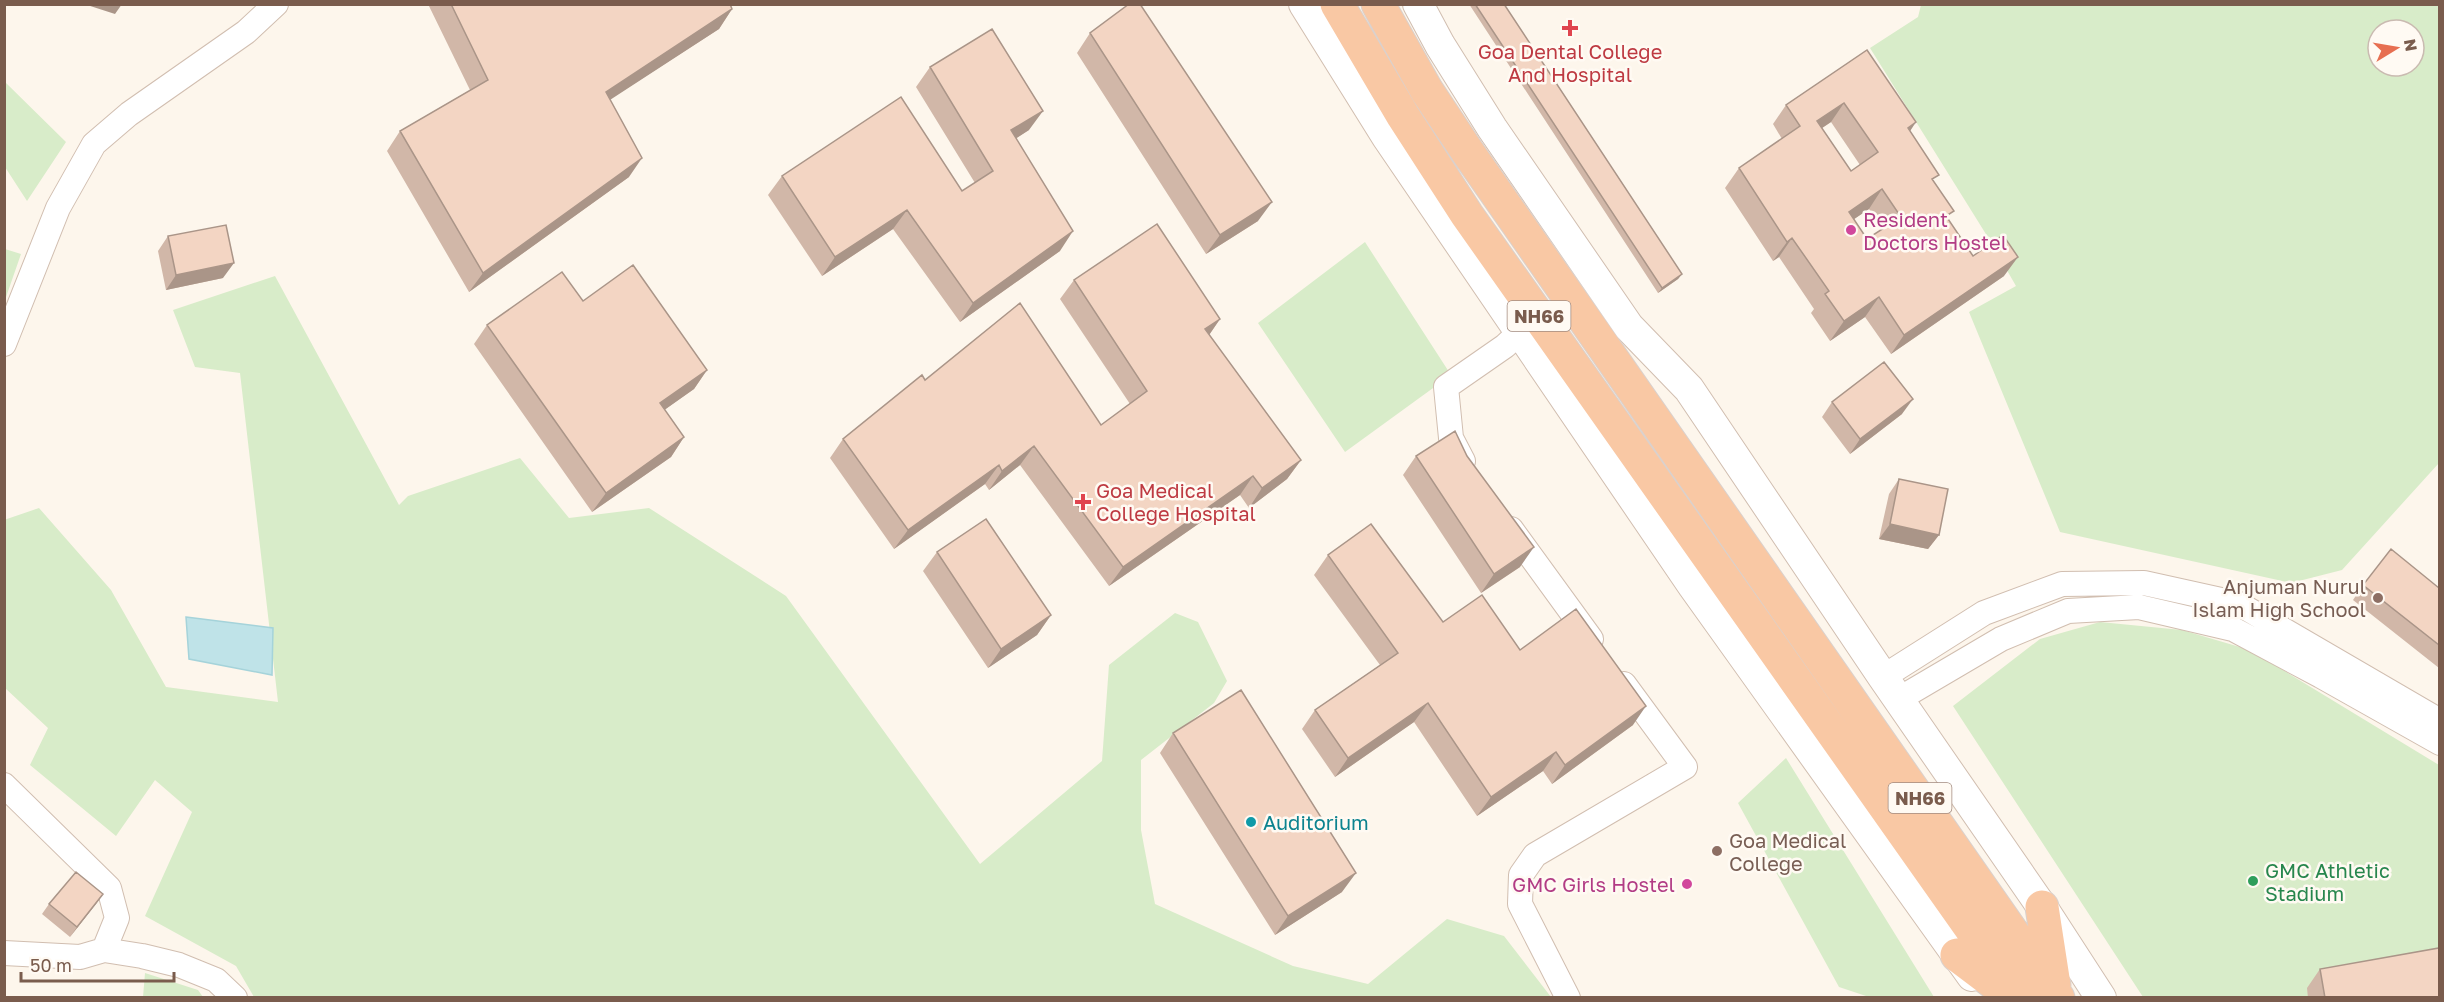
<svg xmlns="http://www.w3.org/2000/svg" width="2444" height="1002" font-family="'Golos Text',sans-serif">
<style>
.green{fill:#d8ecc9;fill-rule:evenodd}
.water{fill:#bfe3e8;stroke:#a5d3da;stroke-width:1.5}
.lines{fill:none;stroke-linecap:round;stroke-linejoin:round}
.minor-casing{stroke:#d1beb0;stroke-width:26}
.tertiary-casing{stroke:#d1beb0;stroke-width:32}
.trunk-casing{stroke:#dad1cd;stroke-width:35}
.minor{stroke:#fff;stroke-width:24}
.tertiary{stroke:#fff;stroke-width:30}
.trunk{stroke:#f9c8a4;stroke-width:33}
.wall{fill:#d1b7a8;fill-rule:evenodd}
.shaded-wall{fill:#aa9588}
.building{fill:#f3d5c3;stroke:#aa9588;stroke-width:1.5;fill-rule:evenodd}
.health-dot{fill:#e0444e;stroke:#fffaf3;stroke-width:2}
.hotel-dot{fill:#d1479c;stroke:#fffaf3;stroke-width:2}
.education-dot{fill:#8d6e63;stroke:#fffaf3;stroke-width:2}
.culture-dot{fill:#0f9aa8;stroke:#fffaf3;stroke-width:2}
.leisure-dot{fill:#2e9e5b;stroke:#fffaf3;stroke-width:2}
.labels{text-anchor:middle;dominant-baseline:central;stroke-width:5;stroke-linejoin:round;paint-order:stroke}
.shield{fill:#fffaf3;stroke:#a28b7f;stroke-width:1.5}
.shield-label{font-size:18px;font-weight:bold;fill:#7a5c4d}
.health-label{font-size:20px;fill:#be3a42;stroke:#fffaf3}
.hotel-label{font-size:20px;fill:#b23c85;stroke:#fffaf3;text-anchor:start}
.education-label{font-size:20px;fill:#785e54;stroke:#fffaf3;text-anchor:end}
.culture-label{font-size:20px;fill:#0d838f;stroke:#fffaf3;text-anchor:start}
.leisure-label{font-size:20px;fill:#27864d;stroke:#fffaf3;text-anchor:start}
</style>
<rect width="100%" height="100%" fill="#fdf6ec"/>
<path class="green" d="M1921,5H2439V463L2342,570L2291,583L2060,532L1969,312L2016,286L1989,239L1870,48L1918,17ZM2378,30H2414V66H2378Z
M5,82L66,142L27,201L5,167Z
M1365,242L1451,375L1345,452L1258,323Z
M5,249L21,254L5,300L4,249Z
M275,276L399,505L408,496L520,458L569,518L649,508L786,596L980,864L1102,761L1109,665L1175,613L1198,622L1227,681L1214,703L1141,760V830L1155,904L1293,966L1368,984L1447,919L1504,936L1551,997H254L236,966L145,916L192,812L155,780L116,836L30,765L48,728L5,688L4,520L39,508L111,590L166,687L278,702L240,373L195,367L173,310Z
M2100,622L2182,630L2250,650L2439,765V997H2143L1953,706L2040,639Z
M1786,758L1934,997H1869L1839,987L1738,803Z
M145,973L198,990L203,997H143Z"/>
<path class="water" d="M186,617L273,628L272,675L189,659Z"/>
<g class="lines">
<g class="minor-casing">
<path id="minor" d="M4,344L58,208L94,144L129,114L246,32L276,4
M1463,461L1451,438L1446,387L1505,346L1521,331
M1511,529L1591,639
M1883,677L1984,613L2062,584L2144,583L2239,604L2440,721
M1899,699L2001,639L2068,611L2139,607L2233,629L2321,676L2440,743
M4,785L109,888L117,918L104,950
M4,953L80,957L104,950L142,956L179,965L216,980L235,998
M1568,998L1520,904L1521,875L1535,855L1685,767L1624,684"/>
</g>
<g class="tertiary-casing">
<path id="tertiary" d="M1304,4L1387,137L1693,586L1972,976
M1418,4L1440,45L1492,128L1629,327L1689,389L1883,677L2042,907L2101,998"/>
</g>
<g class="trunk-casing">
<path id="trunk" d="M1337,4L1403,116L1467,215L2020,998
M1378,4L1427,91L1467,151L2058,998
M2042,907L2054,985
M1957,955L2002,989"/>
</g>
<use href="#minor" class="minor"/>
<use href="#tertiary" class="tertiary"/>
<use href="#trunk" class="trunk"/>
</g>
<path class="wall" d="M428,4H730L732,9L719,29L610,99L629,177L469,292L387,151L400,131L470,90Z
M1469,4H1504L1682,274L1678,279L1658,293Z
M1090,33L1258,221L1206,254L1077,53Z
M1867,50L1910,131L1934,182L1948,219L1973,256L2004,276L1891,354L1865,317L1830,341L1811,313L1814,309L1779,257L1773,261L1725,188L1739,168L1782,139L1773,124L1786,105ZM1831,122L1860,165L1851,171L1822,128ZM1869,209L1882,229L1867,239L1854,219Z
M930,67L1029,130L1016,138L1060,251L960,322L893,229L822,276L768,195L782,176L962,191L975,183L916,87Z
M168,236L223,278L166,290L158,251Z
M1074,280L1220,319L1209,335L1301,460L1287,479L1249,508L1240,495L1109,586L1020,465L989,490L985,484L894,549L830,458L843,439L925,380L1101,425L1130,404L1060,299Z
M583,301L707,370L694,389L664,410L684,437L671,457L592,512L474,344L487,325Z
M1832,402L1902,414L1850,454L1822,417Z
M1416,456L1520,567L1481,593L1403,475Z
M1899,479L1939,535L1928,549L1879,539L1889,494Z
M937,552L1051,615L1037,635L988,668L923,571Z
M1328,555L1443,622L1520,650L1633,725L1552,784L1543,771L1477,816L1414,722L1335,777L1302,729L1315,710L1380,665L1314,575Z
M2363,585L2439,588V668L2353,600Z
M1173,733L1342,892L1275,935L1160,753Z
M103,894L70,937L42,914L49,904Z
M2320,969L2439,998H2308L2307,988Z"/>
<path class="shaded-wall" d="M84,4H122L115,14Z
M732,9L719,29L593,111L606,92Z
M1844,103L1831,122L1804,140L1817,121Z
M1043,111L1029,130L998,150L1011,130Z
M1916,122L1903,142L1908,128Z
M642,158L629,177L469,292L483,273Z
M1882,189L1869,209L1835,232L1849,212Z
M1272,202L1258,221L1206,254L1220,235Z
M907,210L893,229L822,276L835,257Z
M1073,231L1060,251L960,322L973,303Z
M1792,238L1779,257L1773,261L1787,242Z
M2018,257L2004,276L1891,354L1904,335Z
M234,263L223,278L166,290L176,275Z
M1682,274L1678,279L1658,293L1662,288Z
M1879,297L1865,317L1830,341L1844,321Z
M1220,319L1207,338L1205,329Z
M707,370L694,389L646,423L660,403Z
M1913,399L1902,414L1850,454L1860,439Z
M684,437L671,457L592,512L606,493Z
M1034,446L1020,465L989,490L1002,471Z
M1301,460L1287,479L1249,508L1262,488Z
M999,465L985,484L894,549L908,530Z
M1253,476L1240,495L1109,586L1123,567Z
M1890,524L1939,535L1928,549L1879,539Z
M1534,547L1520,567L1481,593L1494,574Z
M1051,615L1037,635L988,668L1001,649Z
M1428,703L1414,722L1335,777L1348,758Z
M1646,706L1633,725L1552,784L1565,765Z
M1556,752L1543,771L1477,816L1491,797Z
M1356,873L1342,892L1275,935L1288,916Z
M103,894L96,904L70,937L77,927Z"/>
<path class="building" d="M451,4H730L732,9L606,92L642,158L483,273L400,131L488,80Z
M1129,4H1140L1272,202L1220,235L1090,33Z
M1475,4H1504L1682,274L1662,288Z
M992,29L1043,111L1011,130L1073,231L973,303L907,210L835,257L782,176L901,97L962,191L993,171L930,67Z
M1867,50L1916,122L1908,128L1939,175L1932,179L1954,211L1946,216L1973,256L2003,235L2018,257L1904,335L1879,297L1844,321L1825,294L1829,291L1792,238L1787,242L1739,168L1800,126L1786,105ZM1844,103L1878,152L1851,171L1817,121ZM1882,189L1901,217L1867,239L1849,212Z
M1157,224L1220,319L1205,329L1301,460L1262,488L1253,476L1123,567L1034,446L1002,471L999,465L908,530L843,439L922,375L925,380L1020,303L1101,425L1147,391L1074,280Z
M226,225L234,263L176,275L168,236Z
M633,265L707,370L660,403L684,437L606,493L487,325L562,272L583,301Z
M1884,362L1913,399L1860,439L1832,402Z
M1455,431L1467,456L1534,547L1494,574L1416,456Z
M1899,479L1948,489L1939,535L1890,524Z
M986,519L1051,615L1001,649L937,552Z
M1371,524L1443,622L1482,595L1520,650L1576,609L1646,706L1565,765L1556,752L1491,797L1428,703L1348,758L1315,710L1398,653L1328,555Z
M2391,549L2439,588V645L2363,585Z
M1241,690L1356,873L1288,916L1173,733Z
M76,872L103,894L77,927L49,904Z
M2439,948V998H2325L2320,969Z"/>
<g class="health-dot">
<path d="M1567 19h6v6h6v6h-6v6h-6v-6h-6v-6h6z"/>
<path d="M1080 493h6v6h6v6h-6v6h-6v-6h-6v-6h6z"/>
</g>
<g class="hotel-dot">
<circle cx="1851" cy="230" r="6"/>
<circle cx="1687" cy="884" r="6"/>
</g>
<g class="education-dot">
<circle cx="2378" cy="598" r="6"/>
<circle cx="1717" cy="851" r="6"/>
</g>
<circle class="culture-dot" cx="1251" cy="822" r="6"/>
<circle class="leisure-dot" cx="2253" cy="881" r="6"/>
<g class="labels">
<g class="shield">
<rect x="1507.5" y="301" width="63" height="30" rx="4.5"/>
<rect x="1888.5" y="783" width="63" height="30" rx="4.5"/>
</g>
<g class="shield-label">
<text x="1539" y="316">NH66</text>
<text x="1920" y="798">NH66</text>
</g>
<g class="health-label">
<text x="1570" y="51">Goa Dental College<tspan x="1570" dy="23">And Hospital</tspan></text>
<text x="1096" y="490" text-anchor="start">Goa Medical<tspan x="1096" dy="23">College Hospital</tspan></text>
</g>
<g class="hotel-label">
<text x="1863" y="219">Resident<tspan x="1863" dy="23">Doctors Hostel</tspan></text>
<text x="1675" y="884" text-anchor="end">GMC Girls Hostel</text>
</g>
<g class="education-label">
<text x="2366" y="586">Anjuman Nurul<tspan x="2366" dy="23">Islam High School</tspan></text>
<text x="1729" y="840" text-anchor="start">Goa Medical<tspan x="1729" dy="23">College</tspan></text>
</g>
<g class="culture-label">
<text x="1263" y="822">Auditorium</text>
</g>
<g class="leisure-label">
<text x="2265" y="870">GMC Athletic<tspan x="2265" dy="23">Stadium</tspan></text>
</g>
</g>
<rect width="2444" height="1002" fill="none" stroke="#7a5c4d" stroke-width="12"/>
<g transform="translate(2396 48) rotate(79)"><circle r="28" fill="#fffaf3" stroke="#cabbb1" stroke-width="1.5"/>
<path d="M0-4.5L10 22L0 15L-10 22Z" fill="#e76f51"/>
<text y="-9" font-size="16" font-weight="bold" text-anchor="middle" fill="#7a5c4d">N</text>
</g>
<path d="M21 972v9h153v-9" fill="none" stroke="#7a5c4d" stroke-width="3"/>
<text x="30" y="972" font-size="18" fill="#7a5c4d" stroke="#fffaf3" stroke-width="4.5" paint-order="stroke">50 m</text>
</svg>
